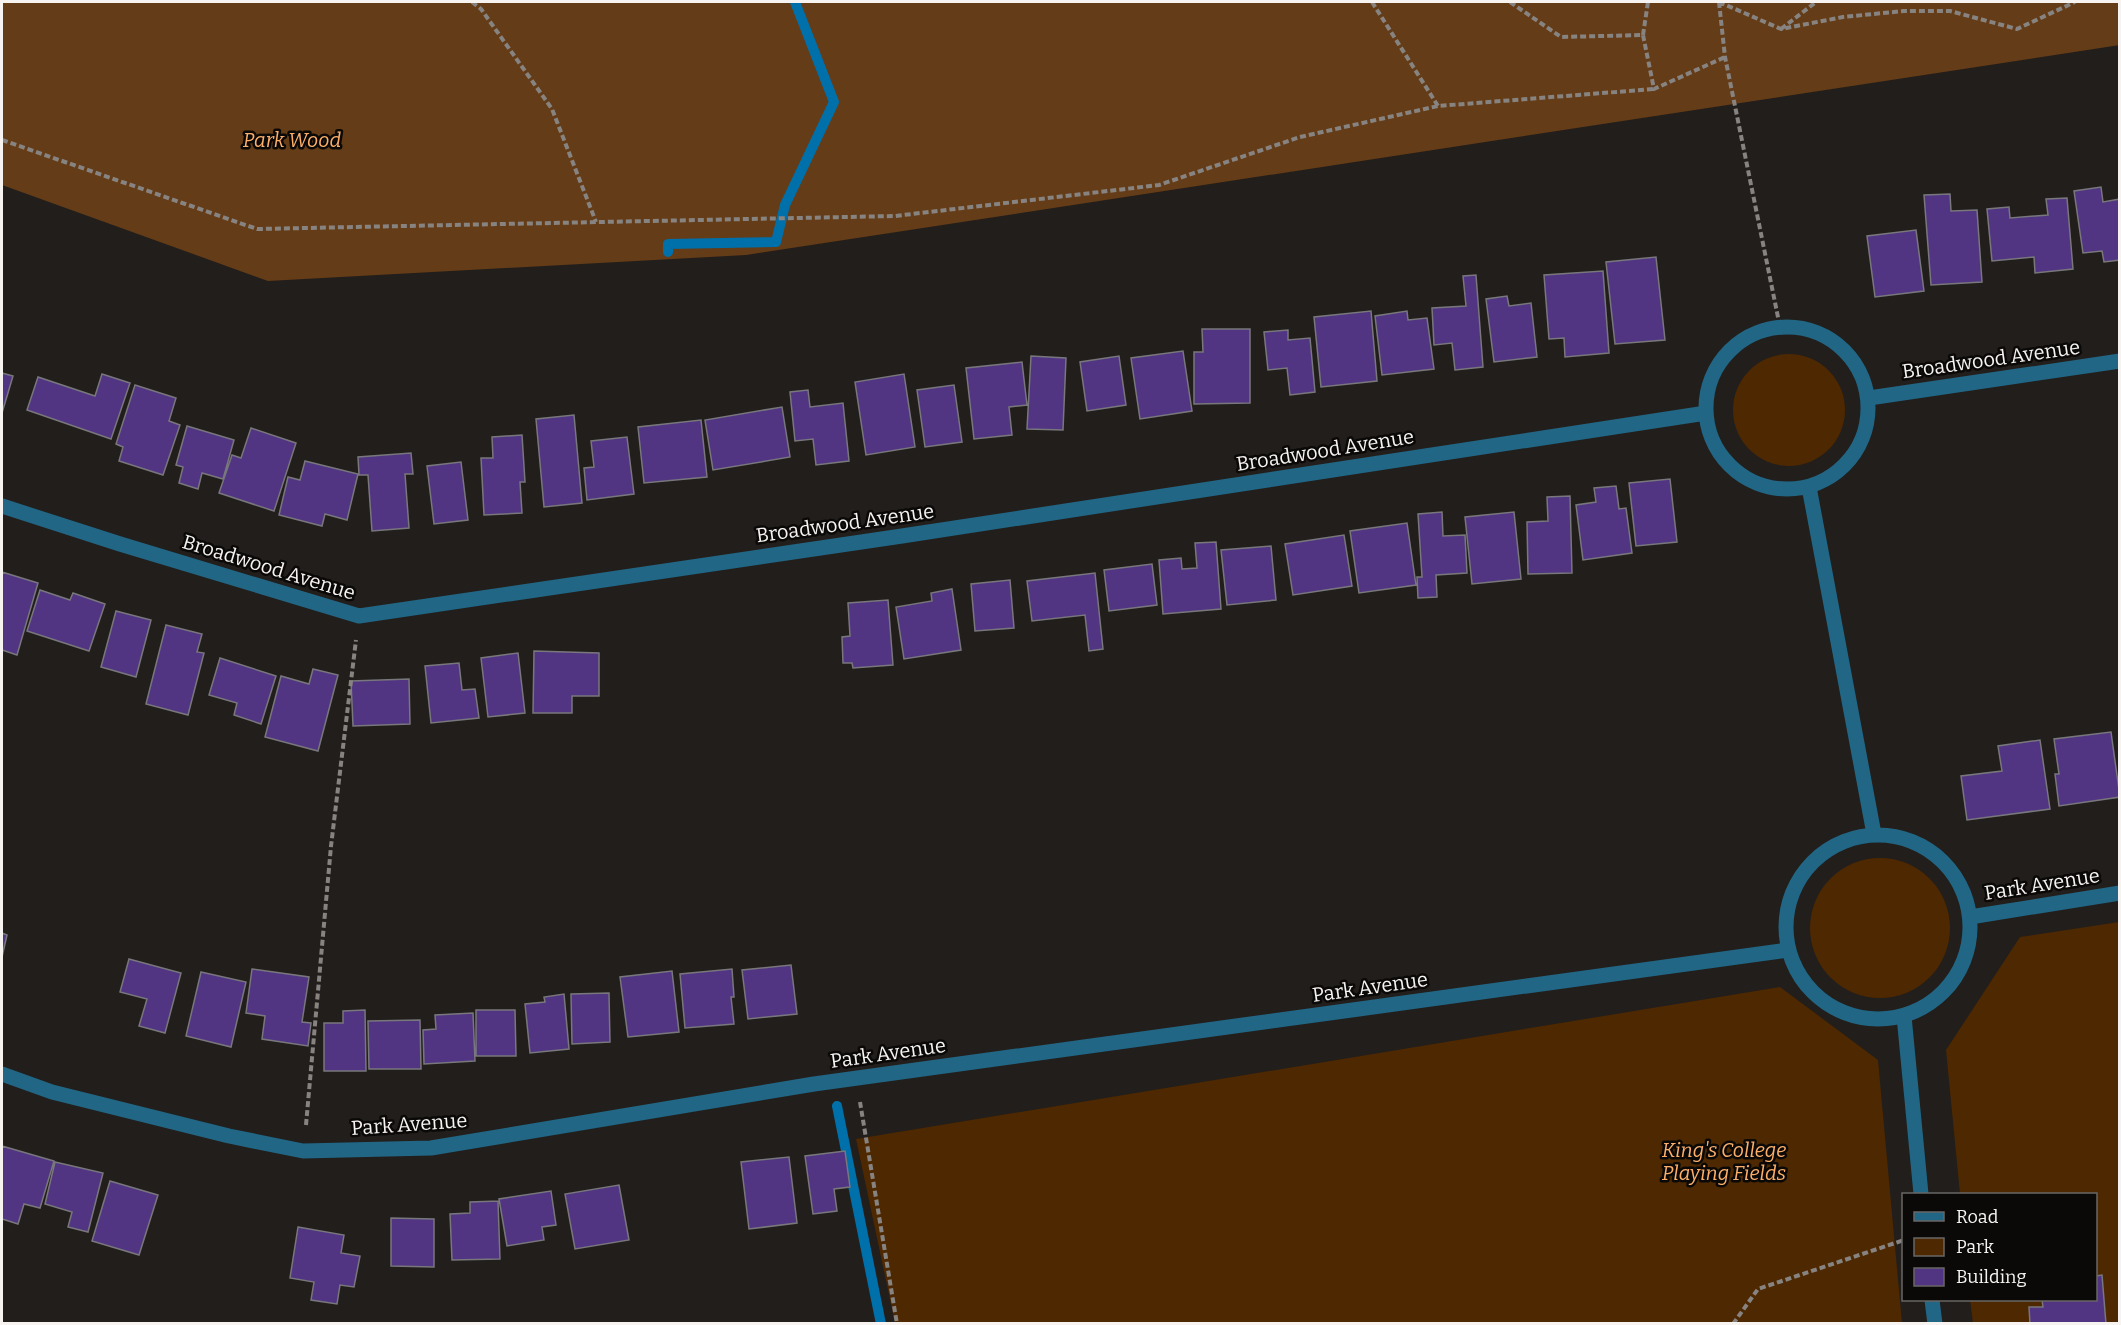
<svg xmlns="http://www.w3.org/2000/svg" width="2121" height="1325" font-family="Bitter,serif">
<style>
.green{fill:#4d2801}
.forest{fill:#643c17}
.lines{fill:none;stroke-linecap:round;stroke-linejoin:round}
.stream{stroke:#0070ab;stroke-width:10}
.building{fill:#513583;stroke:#78777c;stroke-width:1.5}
.path{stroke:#878381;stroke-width:4;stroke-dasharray:6 3;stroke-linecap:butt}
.street{stroke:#216685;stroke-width:15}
.labels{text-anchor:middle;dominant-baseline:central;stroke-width:5;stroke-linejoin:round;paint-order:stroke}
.park-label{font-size:20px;font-style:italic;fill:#fdaf6a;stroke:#0a0907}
.street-label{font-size:20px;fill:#f6f3f1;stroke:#0a0907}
</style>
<rect width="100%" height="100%" fill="#221e1b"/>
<path class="green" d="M1733 410a56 56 0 1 1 112 0a56 56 0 1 1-112 0Z
M1810 928a70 70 0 1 1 140 0a70 70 0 1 1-140 0Z
M2119,922V1323H1973L1970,1300H2096V1194H1960L1946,1050L2020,937Z
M1780,987L1878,1060L1902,1323H895L856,1139Z"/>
<path class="forest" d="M2,2H2119L2120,45L746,255L268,281L2,185Z"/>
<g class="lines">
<path class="stream" d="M668,252V244L776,242L785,205L834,102L795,2
M837,1106L881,1324"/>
</g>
<path class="building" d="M2101,187L2103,202L2120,199V260L2104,262L2102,251L2083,253L2074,191Z
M1950,194L1951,211L1977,210L1982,282L1931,285L1924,195Z
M2067,198L2073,269L2035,273L2034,257L1992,261L1987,209L2009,207L2010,218L2048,215L2046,199Z
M1916,230L1924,291L1875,297L1867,236Z
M1656,257L1665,340L1615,344L1606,262Z
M1603,271L1609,353L1565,357L1564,338L1549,339L1544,275Z
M1476,275L1483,367L1455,370L1452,343L1434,345L1432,308L1466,306L1463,276Z
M1507,296L1509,306L1531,303L1537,357L1494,362L1486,299Z
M1371,311L1377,381L1321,387L1314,317Z
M1407,311L1408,320L1427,318L1434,369L1382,375L1375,316Z
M1202,329H1250V403L1194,404V352H1203Z
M1288,330V340L1310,338L1315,392L1290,395L1287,368L1268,370L1264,332Z
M1183,351L1192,411L1140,419L1131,358Z
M1031,356L1066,358L1063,430L1027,429Z
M1119,356L1126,405L1087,411L1080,362Z
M1022,362L1027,405L1009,407L1012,435L974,439L966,368Z
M2,373L13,376L2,413Z
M102,374L130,383L111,439L27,410L38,377L95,396Z
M904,374L915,447L866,455L855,382Z
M135,385L176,398L169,421L180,425L163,475L119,461L123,447L116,444Z
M954,385L962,442L925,447L917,390Z
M808,390L810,407L843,403L849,461L816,465L813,439L795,441L790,392Z
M782,407L790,457L713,470L705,420Z
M574,415L582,503L544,507L536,419Z
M701,420L707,477L644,483L638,427Z
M187,426L234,440L223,479L202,473L198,489L179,483L183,467L176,465Z
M251,428L296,443L274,511L219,493L232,455L241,458Z
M522,435L525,482H520L522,513L484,515L481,458H493L492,437Z
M627,437L634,494L587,500L584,468L594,467L591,441Z
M411,453L413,474H405L409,528L372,531L368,475H359L358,457Z
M305,461L358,474L347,520L325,514L322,526L279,515L288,477L300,480Z
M461,462L468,520L434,524L427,466Z
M1670,479L1677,542L1636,546L1629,483Z
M1616,486L1619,509L1626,508L1632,553L1583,560L1576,505L1596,502L1594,488Z
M1570,496L1572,573L1528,574L1527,522L1548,521L1547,497Z
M1442,512L1443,536L1465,535L1467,573L1436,575L1437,597L1418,598L1417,577H1422L1418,514Z
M1514,512L1521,579L1472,584L1465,517Z
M1407,523L1416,585L1359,593L1350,531Z
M1344,535L1352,586L1293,595L1285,544Z
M1216,542L1221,609L1163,614L1159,560L1181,558L1182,569L1197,568L1195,543Z
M1271,546L1276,600L1227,605L1221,550Z
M1152,564L1157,605L1109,611L1104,570Z
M2,572L38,583L17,655L2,650Z
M1095,573L1103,649L1089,651L1085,615L1032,621L1027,581Z
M1010,580L1014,628L975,631L971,584Z
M952,589L961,650L904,659L896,607L932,601L931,593Z
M40,590L70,600L73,593L105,604L89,651L27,631Z
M888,600L893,665L853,668L852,663H843L842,637L850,636L848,603Z
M116,611L151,620L136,677L101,667Z
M166,625L202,634L197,652L204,653L188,715L146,704Z
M534,651L599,653V696H572V713H533Z
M518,653L525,713L488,717L481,658Z
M220,658L276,676L261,724L234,715L237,703L209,695Z
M459,663L462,690L475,689L479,718L431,723L425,666Z
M313,669L338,675L318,751L265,737L281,676L309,684Z
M409,679L410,724L353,726L351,681Z
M2111,732L2120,797L2059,806L2055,774H2059L2054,739Z
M2040,740L2050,809L1967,820L1961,776L2002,771L1998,746Z
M2,933L7,935L2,957Z
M129,959L181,973L165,1033L139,1026L147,999L120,992Z
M791,965L797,1014L748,1019L742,970Z
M252,969L309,977L302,1022L311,1023L308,1046L262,1039L265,1016L246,1013Z
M732,969L734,997H731L734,1024L685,1028L680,974Z
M672,971L679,1032L628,1037L620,977Z
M201,972L246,982L231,1047L186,1036Z
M609,993L610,1042L572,1044L571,994Z
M564,994L569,1049L530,1053L525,1004L545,1002L544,997Z
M365,1010L366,1071H324V1023H343V1011Z
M476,1010H515L516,1056H476Z
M473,1013L475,1061L424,1064L423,1030L436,1029L435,1015Z
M420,1020L421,1069H369L368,1021Z
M2,1146L54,1161L40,1208L24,1204L18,1224L2,1219Z
M845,1151L850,1187L834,1189L837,1211L813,1214L805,1156Z
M789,1157L797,1223L749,1229L741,1162Z
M55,1162L103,1173L88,1232L68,1227L72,1212L45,1204Z
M110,1181L158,1195L139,1255L92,1241Z
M619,1185L629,1240L575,1249L565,1194Z
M551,1191L556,1225L542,1227L544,1240L507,1246L499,1199Z
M498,1201L500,1259L452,1260L450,1214L470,1213V1202Z
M391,1218L434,1219V1267L391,1266Z
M298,1227L344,1235L341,1253L360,1256L354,1287L340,1285L337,1304L311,1300L314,1282L290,1278Z
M2102,1275L2106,1324H2030L2029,1307H2043L2042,1300H2096V1276Z"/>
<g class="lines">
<path class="path" d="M472,2L481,9L552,109L596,222
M1372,2L1438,106
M1510,2L1561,37L1643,35L1654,89L1725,57
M1719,2L1781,29L1843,17L1904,11H1950L2017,29L2075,2
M1719,2L1725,57L1780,327
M1781,29L1816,2
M1643,35L1648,2
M2,140L257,229L895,216L1159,185L1300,137L1438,106L1654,89
M860,1102L897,1324
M306,1125L331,846L356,640
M1733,1324L1758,1289L1904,1240"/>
<path class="street" d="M1706 408a81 81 0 1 1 162 0a81 81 0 1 1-162 0Z
M1869,398L2120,361
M1809,487L1874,834
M2,506L120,544L359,616L902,536L1706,413
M1786 927a92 92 0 1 1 184 0a92 92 0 1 1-184 0Z
M1970,917L2120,893
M1904,1016L1921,1194
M2,1074L52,1092L229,1136L303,1151L431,1148L814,1084L1788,950
M1932,1300L1935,1324"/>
</g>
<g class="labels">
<g class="park-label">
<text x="292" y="140">Park Wood</text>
<text x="1724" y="1150">King's College<tspan x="1724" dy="23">Playing Fields</tspan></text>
</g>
<g class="street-label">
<text transform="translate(1991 359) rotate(-8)">Broadwood Avenue</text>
<text transform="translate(1325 450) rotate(-9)">Broadwood Avenue</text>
<text transform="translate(845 523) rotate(-8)">Broadwood Avenue</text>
<text transform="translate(269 567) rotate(17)">Broadwood Avenue</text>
<text transform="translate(2042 884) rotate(-9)">Park Avenue</text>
<text transform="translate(1370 987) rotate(-8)">Park Avenue</text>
<text transform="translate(888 1053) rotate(-8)">Park Avenue</text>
<text transform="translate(409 1124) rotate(-4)">Park Avenue</text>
</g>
</g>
<rect width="2121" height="1325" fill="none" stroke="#f6f3f1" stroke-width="6"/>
<rect x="1902" y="1193" width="195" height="108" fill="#0a0907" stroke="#686765" stroke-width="1.5"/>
<rect x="1914" y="1212" width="30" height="9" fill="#216685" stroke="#686765" stroke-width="1.5"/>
<text x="1956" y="1223" font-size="18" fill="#f6f3f1">Road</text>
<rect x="1914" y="1238" width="30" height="18" fill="#4d2801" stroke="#686765" stroke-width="1.5"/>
<text x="1956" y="1253" font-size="18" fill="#f6f3f1">Park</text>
<rect x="1914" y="1268" width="30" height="18" fill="#513583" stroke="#686765" stroke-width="1.5"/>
<text x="1956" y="1283" font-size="18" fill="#f6f3f1">Building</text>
</svg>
